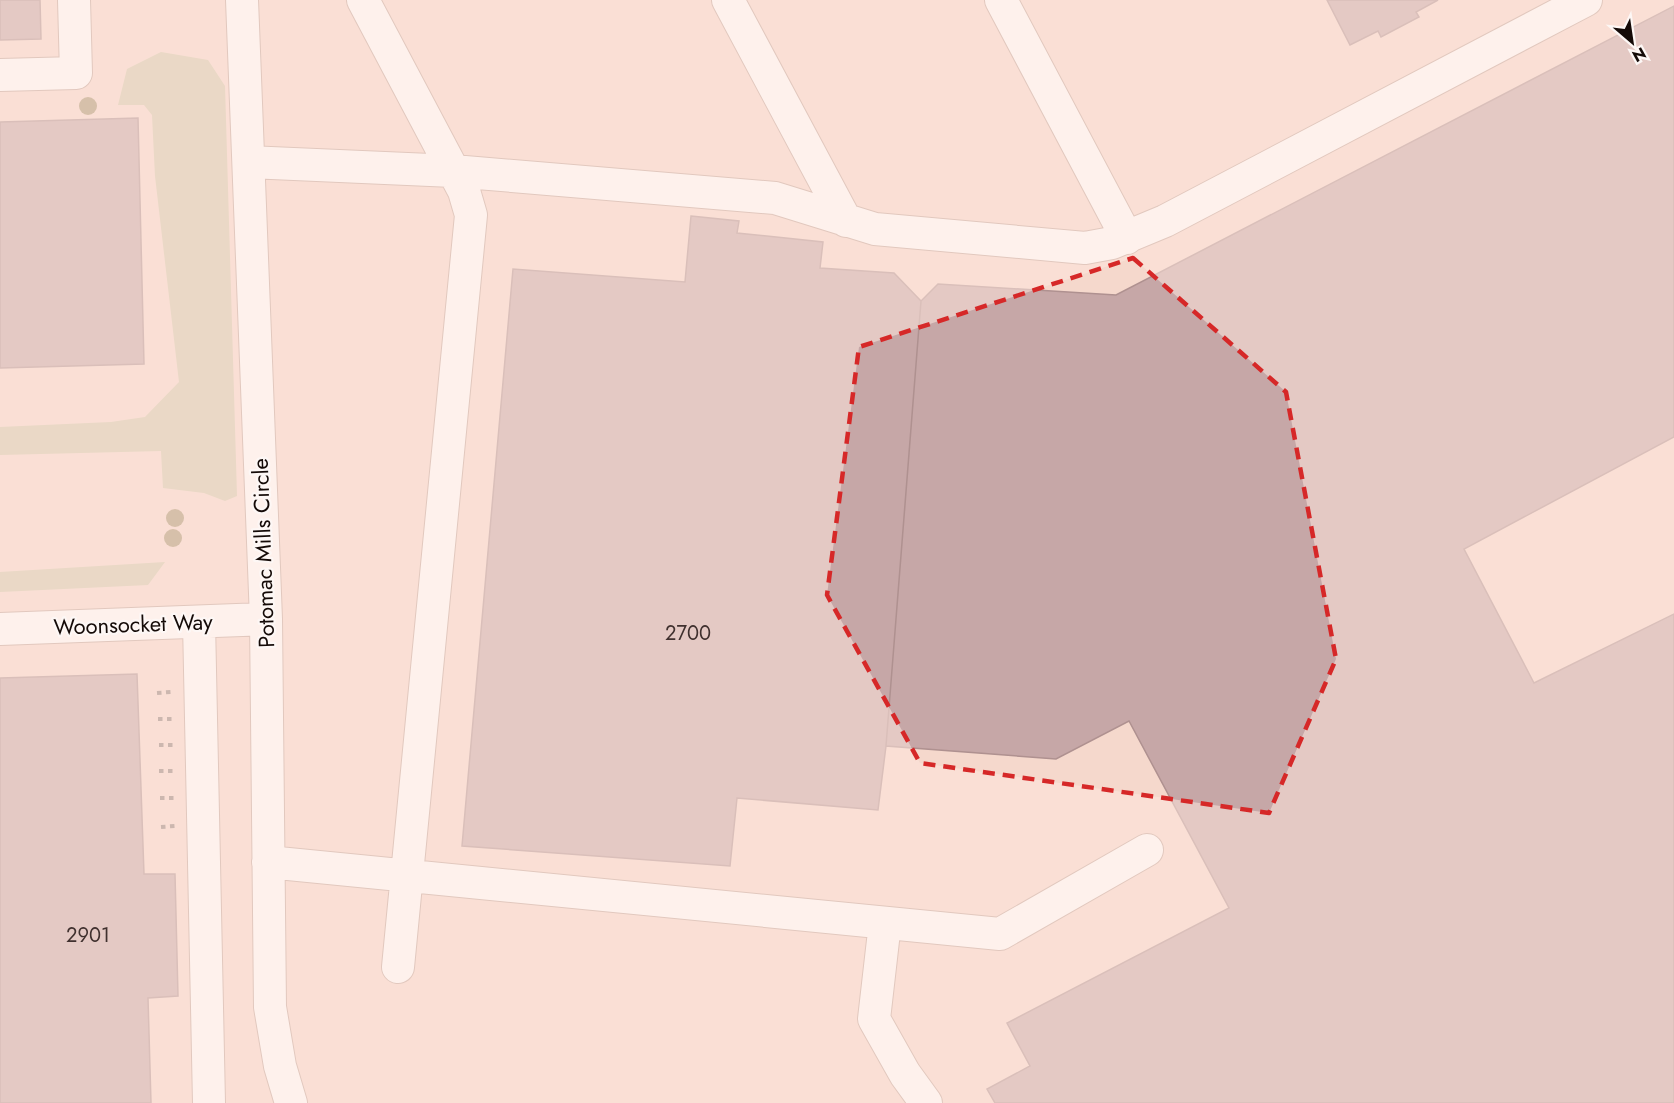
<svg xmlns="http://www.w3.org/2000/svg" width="1674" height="1103" font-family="Jost,sans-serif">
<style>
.built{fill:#f5d8cc}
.green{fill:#d2c8aa}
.building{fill:#c6a7a7;stroke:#af9190;stroke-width:1.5}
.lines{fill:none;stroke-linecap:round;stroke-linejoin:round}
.minor-casing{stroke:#c1a59a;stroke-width:34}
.path{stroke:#917f79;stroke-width:4;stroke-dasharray:4.5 4.5;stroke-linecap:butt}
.minor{stroke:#fff;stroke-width:32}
.tree{fill:#a7926d}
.marked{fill:none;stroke:#d62828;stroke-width:4.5;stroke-dasharray:12 8;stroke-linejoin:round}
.labels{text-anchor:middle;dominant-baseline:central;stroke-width:4.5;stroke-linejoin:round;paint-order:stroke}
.number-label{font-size:20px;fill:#40312f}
.street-label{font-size:22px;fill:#140a07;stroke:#fdf7f5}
</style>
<rect width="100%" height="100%" fill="#fee6dc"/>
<path class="built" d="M0,0H1674V1103H0Z"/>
<path class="green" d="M161,52L208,60L225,86L237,496L225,501L204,493L163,488L161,451L0,455V427L111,422L145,417L179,382L155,176L152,115L144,105H118L127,69Z
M165,562L148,585L0,592V572Z"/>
<path class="building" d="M0,0H40L41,39L0,40Z
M1327,0H1438L1416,12L1419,17L1381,37L1378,31L1350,45Z
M1674,6V437L1464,549L1534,683L1674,614V1103H995L987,1089L1030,1066L1007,1023L1229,908L1129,721L1056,759L886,746L921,301L938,284L1116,295Z
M138,118L144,364L0,368V122Z
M691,216L739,221L737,233L823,242L820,268L894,273L921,301L886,746L878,810L737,798L730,866L462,846L513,269L685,282Z
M137,674L144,874H175L178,996L148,998L151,1103H0V678Z"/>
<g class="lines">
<g class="minor-casing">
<path id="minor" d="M242,0L266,619L270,1007L280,1066L291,1103
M363,0L464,191L471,215L398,967
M728,0L846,221
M1001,0L1127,238
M0,75L76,73L74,0
M249,162L453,171L775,198L875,229L1085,248L1112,243L1165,221L1586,0
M199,622L209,1103
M0,629L266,619
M268,862L1000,934L1147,850
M885,923L874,1019L905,1074L926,1103"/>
</g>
<path class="path" d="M157,693L171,692
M158,719H172
M159,745H173
M159,771H174
M160,798H174
M161,827L175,826"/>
<use href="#minor" class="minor"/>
</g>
<g class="tree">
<circle cx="88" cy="106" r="9"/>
<circle cx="175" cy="518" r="9"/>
<circle cx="173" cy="538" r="9"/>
</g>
<path d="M0 0H1674V1103H0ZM1133,258L1286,392L1336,659L1269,813L920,763L827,595L859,347Z" fill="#fee6dc" fill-opacity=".55" fill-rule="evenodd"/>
<path class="marked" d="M1133,258L1286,392L1336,659L1269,813L920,763L827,595L859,347Z"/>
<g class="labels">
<g class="number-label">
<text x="688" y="633">2700</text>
<text x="88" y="935">2901</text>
</g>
<g class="street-label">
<text transform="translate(263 553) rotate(-92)">Potomac Mills Circle</text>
<text transform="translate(133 624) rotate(-2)">Woonsocket Way</text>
</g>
</g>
<g transform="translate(1632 42) rotate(151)" stroke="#fdf7f5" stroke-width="4.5" paint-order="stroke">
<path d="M0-4.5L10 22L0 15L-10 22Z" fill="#140a07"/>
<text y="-9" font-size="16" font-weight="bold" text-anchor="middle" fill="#140a07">N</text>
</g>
</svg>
